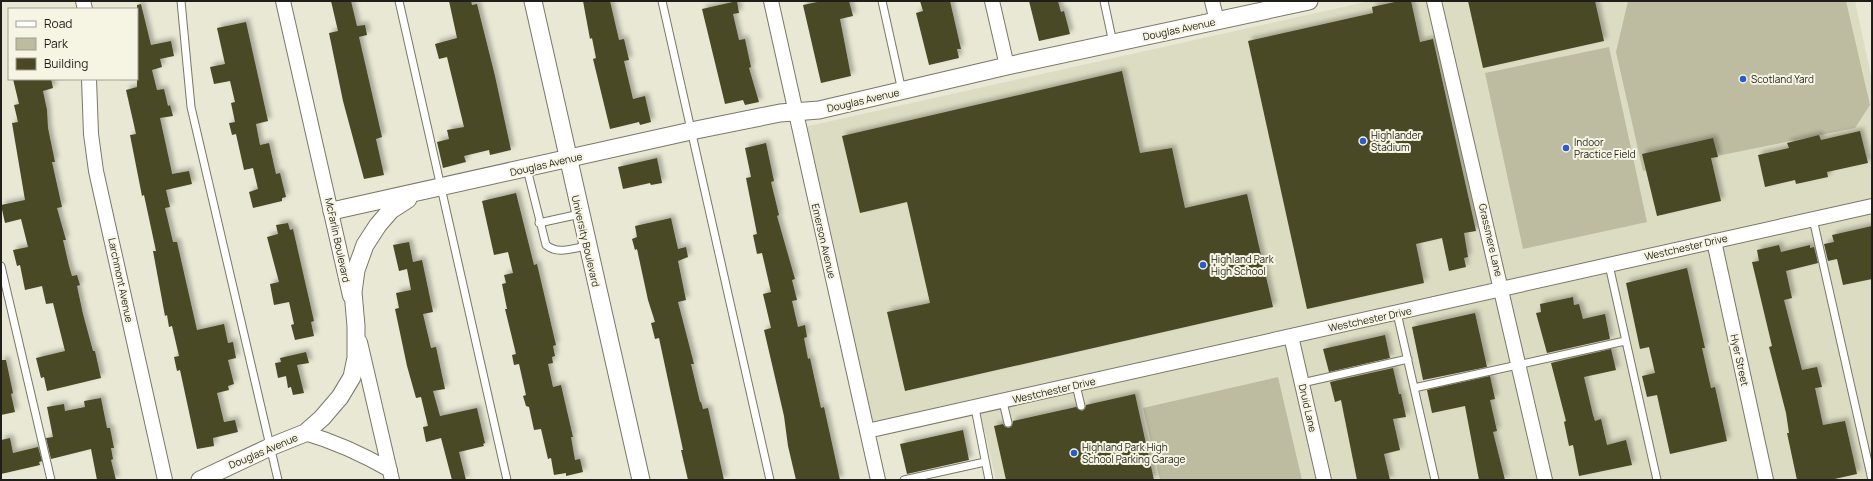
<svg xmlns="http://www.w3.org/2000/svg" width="1873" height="481" font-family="Manrope,sans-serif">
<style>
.built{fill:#dcdcc3}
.green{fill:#bdbca1}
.building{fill:#4a4825;filter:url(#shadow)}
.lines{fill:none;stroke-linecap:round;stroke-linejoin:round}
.service-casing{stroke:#797868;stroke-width:9}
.minor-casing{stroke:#797868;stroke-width:16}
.tertiary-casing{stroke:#797868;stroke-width:19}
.service{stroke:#fff;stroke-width:7}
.minor{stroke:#fff;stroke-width:14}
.tertiary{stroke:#fff;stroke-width:17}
.poi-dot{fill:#2a5bca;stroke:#f6f5e3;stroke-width:1.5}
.labels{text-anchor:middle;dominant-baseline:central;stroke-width:4;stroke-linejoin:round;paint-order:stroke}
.street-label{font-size:10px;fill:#1f1e18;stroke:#f6f5e3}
.poi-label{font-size:10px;fill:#1f1e18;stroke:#f6f5e3;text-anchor:start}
</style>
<defs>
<filter id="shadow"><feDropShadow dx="3.5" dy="-3.5" stdDeviation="2" flood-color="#0004"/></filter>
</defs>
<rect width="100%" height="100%" fill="#e8e8d5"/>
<path class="built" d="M1370,1H1855L1872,81V480H996L977,398L871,423L804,127Z"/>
<path class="green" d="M1628,1H1846L1870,105L1855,128L1643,171L1616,52Z
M1609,47L1647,222L1523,249L1485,73Z
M1278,377L1302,480H1160L1143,408Z"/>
<path class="building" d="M331,1H351L357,26L365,25L367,35L359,37L382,137L376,139L384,175L364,179L343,101L329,33L338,31Z
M449,1H471L472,5L477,4L495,76L511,150L490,155L489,150L464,156L466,162L443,168L437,142L449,139L447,130L464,127L447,57L439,59L435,44L457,38Z
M583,1H610L619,40L624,39L629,60L624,61L633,99L645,96L651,122L640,125L639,122L610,129L593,59L596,58L592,38L590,39Z
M737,1L739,13L733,14L739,40L745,39L751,67L749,68L759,102L745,105L743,100L725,104L702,9Z
M822,1H849L853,16L840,19L851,76L821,83L803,5Z
M920,1H950L961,49H957L959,58L929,65L916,13L923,11Z
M1029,1H1058L1061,12L1064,11L1070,34L1039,41Z
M1399,1H1411L1420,42L1433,39L1476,231L1464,233L1468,257L1464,258L1466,267L1449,271L1442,238L1416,244L1424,283L1307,309L1248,41L1373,13L1372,7Z
M1468,1H1595L1604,41L1483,68Z
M141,4L151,45L171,41L174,56L160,59L162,67L152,70L157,90L164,89L168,106L170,105L173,116L160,118L172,173V174L189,171L192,184L166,190L170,207L165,208L173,242H177L197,330L224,324L228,343L233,342L236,358L228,360L234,384L228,386L229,390L217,393L224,422L235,420L238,432L213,438L214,446L197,449L180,370L177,371L174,357L179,356L172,326L169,327L167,315L165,316L153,251H156L144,195L142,196L130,135L136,134L126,90L137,87V5Z
M246,22L268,121L256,124L260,145L269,143L276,174L280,173L286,197L282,198V201L253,208L249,192L258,189L253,168L244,170L236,134L232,135L229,123L235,122L231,103L235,102L230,81L214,84L210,67L225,64L217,28Z
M1122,71L1140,153L1172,148L1185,208L1247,194L1273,307L905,391L887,312L930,303L907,202L860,213L842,136Z
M13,79H51L53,88L43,91L47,110L48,128L55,162H52L62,207L57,208L66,240H63L69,266L72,276L77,275L80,285L77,286L83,314L93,351H95L101,378L47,391L44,377L41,378L36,358L65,351L53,303L46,304L42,286L25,290L20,265L17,266L13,250L28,247L21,219L5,223L1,205L25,200L12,123L18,122L14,105L19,104Z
M1860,131L1868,163L1827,172L1828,177L1796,184L1795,180L1765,187L1758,155L1789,148L1787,143L1819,135L1821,140Z
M1713,138L1718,157L1711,158L1721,201L1657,216L1642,154Z
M766,143L774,181L771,182L779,215L777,216L795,279L792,280L797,300L792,301L798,327L805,325L807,337L804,338L808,359L810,358L821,408L824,407L840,480H796L788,446L784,416L764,330L771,328L763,294L771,292L762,253L757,254L753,235L757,234L746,178L751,177L745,148Z
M657,158L662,183L651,185L650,183L623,189L618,167Z
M516,193L534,265L537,264L556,345L553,346L555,356L552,357L553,363L548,364L553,387L561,385L573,437H571L575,460L580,459L583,472L566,476V473L554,475L551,458L548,459L541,429L534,430L529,407L526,406L523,396L526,395L519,364L514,365L512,355L516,354L505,309H507L502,284L506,283L504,275L513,273L508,252L494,255L482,201Z
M671,218L678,249L686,247L688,257L678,261L686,300L678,302L694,364H691L700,402H701L703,409L708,408L724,480H688L681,450H683L659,338L655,339L651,323L655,322L648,300L637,249L635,250L632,239L637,237L635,226Z
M288,223L290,230L293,229L314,321L311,322L314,336L295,340L291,325L294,324L289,302L274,305L270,284L279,282L267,237L278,234L276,225Z
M1872,226V279L1843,285L1837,259L1828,261L1824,244L1834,242L1832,235Z
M409,242L413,262L422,260L433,312L423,314L431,348L436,347L445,389L433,391L440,416L477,408L485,443L483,444L484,446L459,452L466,480H452L441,438L426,442L423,427L428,426L421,397L416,398L407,366L395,309L399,308L396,293L411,290L407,269L399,271L393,245Z
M1779,245L1781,252L1810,245V248L1814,247L1818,263L1786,271L1792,298L1784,300L1802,370L1817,367L1822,387L1815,388L1823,425L1845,421L1857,474L1830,480H1797L1787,433H1789L1786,413L1769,347L1772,346L1752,262L1759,261L1757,250Z
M1687,268L1705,348H1702L1711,388L1715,387L1727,441L1670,454L1657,395L1647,397L1642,376L1655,373L1649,347L1640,349L1626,283Z
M1573,297L1574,305L1579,304L1583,319L1605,314L1610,339L1547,353L1536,313L1541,312L1540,304Z
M1475,313L1487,367L1423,380L1412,327Z
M1385,335L1390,358L1329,372L1323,349Z
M1611,349L1616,370L1584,377L1593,415L1595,421L1601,419L1607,445L1626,440L1632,465L1579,476L1573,445L1569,446L1564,422L1566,421L1551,363Z
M306,352L309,363L297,365L304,393L293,395L291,387L288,388L286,376L278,378L275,363L281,362L280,358Z
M1,360H6L13,393L11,394L15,412L1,415Z
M1393,368L1399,394H1401L1406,417L1393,419L1400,450L1384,454L1390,480H1357L1341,400L1335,402L1330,382Z
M1490,376L1495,399L1490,400L1497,431L1493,432L1505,480H1479L1465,406L1432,413L1427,390Z
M1135,394L1154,480H1006L994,426L1003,424L1005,427L1009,428L1012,426L1013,421L1076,407L1082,411L1085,409L1086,405Z
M101,398L107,428H110L114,448H111L113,459L111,460L116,480H97L91,449L51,459L46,438L53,437L47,407L64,404L65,411L85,407L84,401Z
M963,430L969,460L907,474L900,444Z
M10,438L13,453L38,447L42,461L39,462L40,465L1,474V440Z"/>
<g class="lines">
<g class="service-casing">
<path id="service" d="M181,1L191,107L278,480
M399,1L507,480
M662,1L770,480
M882,1L902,91
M1104,1L1113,43
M527,169L546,245C558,255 573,248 587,246
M1813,219L1872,480
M539,223L580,214
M1609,265L1657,480
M1,266L51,480
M1397,313L1435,480
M1302,383L1408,359
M1076,385L1081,406
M1414,388L1625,341
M1003,402L1008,423
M975,408L989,480
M904,480L985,462"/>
</g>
<g class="minor-casing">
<path id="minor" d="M83,1L85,9
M283,1L350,296
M771,1L878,480
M992,1L1007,66
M1212,1L1217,21
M1434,1L1545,480
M89,79L91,134L96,171L165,480
M1714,241L1766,480
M1291,336L1324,480
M360,342L392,480
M867,431L1872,206
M305,433C336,442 362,454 390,470"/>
</g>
<g class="tertiary-casing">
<path id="tertiary" d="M533,1L641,480
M332,211L691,131L780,113L819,110L1007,66L1309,1
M200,480L270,447L305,433L322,418L340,397L352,377L356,358V326L353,292L356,270L365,245L378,225L391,210L408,199"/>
</g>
<use href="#service" class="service"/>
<use href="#minor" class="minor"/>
<use href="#tertiary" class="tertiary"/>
</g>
<g class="poi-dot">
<circle cx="1743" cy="79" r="4"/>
<circle cx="1363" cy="141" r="4"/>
<circle cx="1566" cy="148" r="4"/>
<circle cx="1203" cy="265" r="4"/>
<circle cx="1074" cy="453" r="4"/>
</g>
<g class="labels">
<g class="street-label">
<text transform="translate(1179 29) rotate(-12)">Douglas Avenue</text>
<text transform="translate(863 100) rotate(-13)">Douglas Avenue</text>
<text transform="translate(546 164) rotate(-13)">Douglas Avenue</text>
<text transform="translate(338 240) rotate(78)">McFarlin Boulevard</text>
<text transform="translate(1491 240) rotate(77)">Grassmere Lane</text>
<text transform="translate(586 241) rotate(77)">University Boulevard</text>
<text transform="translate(824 241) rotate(77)">Emerson Avenue</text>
<text transform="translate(1686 247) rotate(-13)">Westchester Drive</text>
<text transform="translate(121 280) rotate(78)">Larchmont Avenue</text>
<text transform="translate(1370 319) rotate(-12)">Westchester Drive</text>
<text transform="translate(1740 360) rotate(78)">Hyer Street</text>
<text transform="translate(1054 390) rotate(-13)">Westchester Drive</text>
<text transform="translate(1308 408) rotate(77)">Druid Lane</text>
<text transform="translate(263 451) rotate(-23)">Douglas Avenue</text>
</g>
<g class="poi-label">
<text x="1751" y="79">Scotland Yard</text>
<text x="1371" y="135">Highlander<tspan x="1371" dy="12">Stadium</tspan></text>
<text x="1574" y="142">Indoor<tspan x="1574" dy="12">Practice Field</tspan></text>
<text x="1211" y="259">Highland Park<tspan x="1211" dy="12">High School</tspan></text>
<text x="1082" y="447">Highland Park High<tspan x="1082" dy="12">School Parking Garage</tspan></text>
</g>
</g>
<rect width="1873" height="481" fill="none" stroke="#1f1e18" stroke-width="4"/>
<rect x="8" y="8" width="130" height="72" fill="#f6f5e3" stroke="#a09f92"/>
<rect x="16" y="21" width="20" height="6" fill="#ffffff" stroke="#a09f92"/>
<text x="44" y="28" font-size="12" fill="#1f1e18">Road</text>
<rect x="16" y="38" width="20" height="12" fill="#bdbca1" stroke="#a09f92"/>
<text x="44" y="48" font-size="12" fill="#1f1e18">Park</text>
<rect x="16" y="58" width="20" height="12" fill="#4a4825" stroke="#a09f92"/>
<text x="44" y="68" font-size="12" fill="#1f1e18">Building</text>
</svg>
